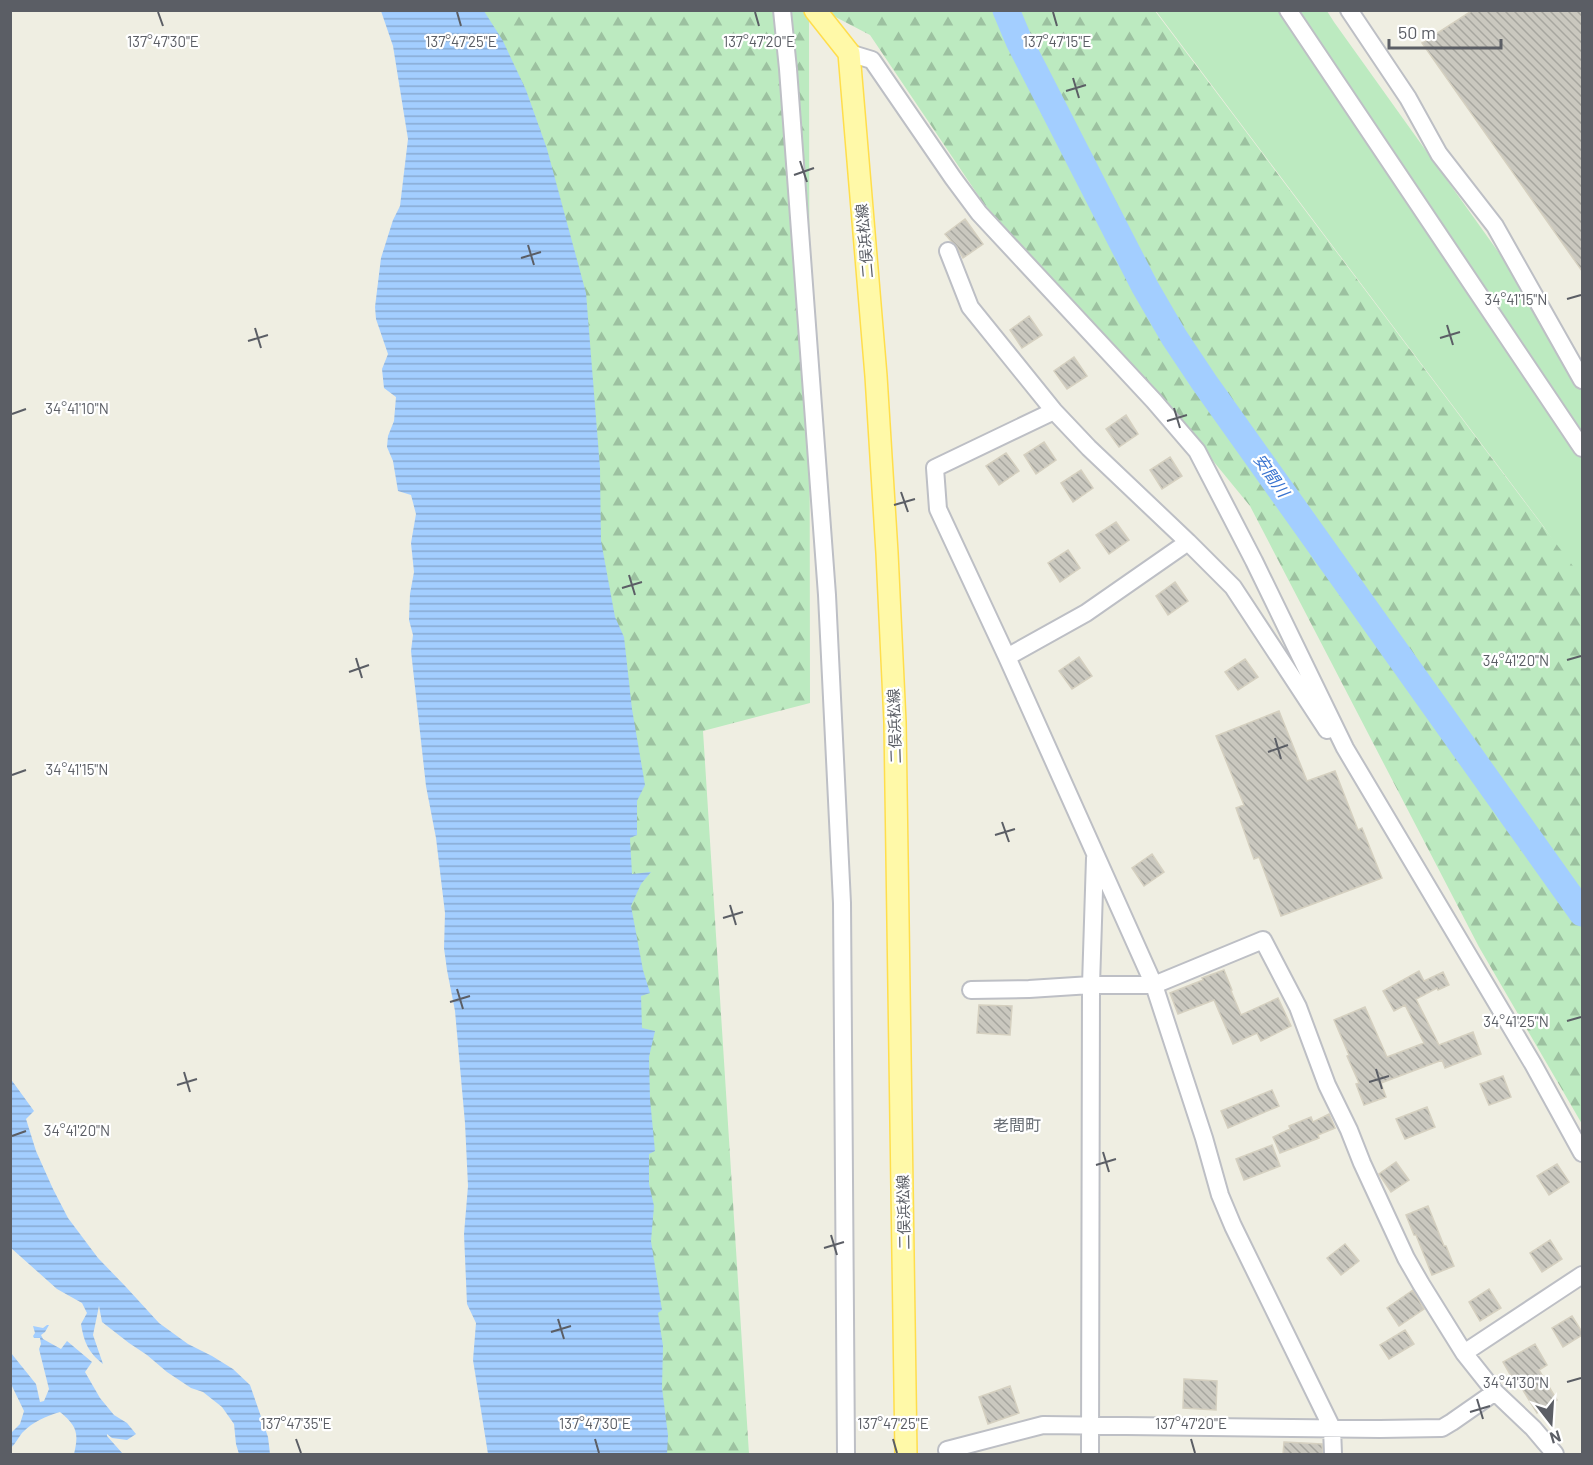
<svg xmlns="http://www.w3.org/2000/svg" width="1593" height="1465" font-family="Barlow,'Noto Sans JP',sans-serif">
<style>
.grass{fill:#bceac0}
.forest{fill:url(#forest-firs)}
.water{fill:url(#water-rules)}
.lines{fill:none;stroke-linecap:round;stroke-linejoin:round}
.river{stroke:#a3ceff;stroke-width:27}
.building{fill:url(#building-back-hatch);stroke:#d5d0c0;stroke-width:1.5}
.minor-casing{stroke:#bdbfc5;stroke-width:20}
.major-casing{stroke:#ffde4c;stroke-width:24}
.minor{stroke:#fff;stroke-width:16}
.major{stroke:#fff9a8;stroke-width:21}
.ticks{fill:none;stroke:#5b5e65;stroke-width:2}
.labels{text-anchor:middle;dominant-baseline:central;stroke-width:4.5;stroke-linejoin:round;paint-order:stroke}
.street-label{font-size:15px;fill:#5b5e65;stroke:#fff}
.water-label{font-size:16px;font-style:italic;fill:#3873d0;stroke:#fff}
.neighbourhood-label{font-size:16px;fill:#6b7077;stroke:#fff}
.ticks-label{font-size:15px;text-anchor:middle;fill:#5b5e65;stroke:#fff;stroke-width:4.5;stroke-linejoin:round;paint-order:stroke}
</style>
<defs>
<pattern id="forest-firs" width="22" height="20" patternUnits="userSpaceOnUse" patternTransform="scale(1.5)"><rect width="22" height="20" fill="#bceac0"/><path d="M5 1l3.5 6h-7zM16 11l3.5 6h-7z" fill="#9cc1a0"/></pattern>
<pattern id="water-rules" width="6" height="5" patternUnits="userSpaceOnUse" patternTransform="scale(1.5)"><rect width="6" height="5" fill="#a3ceff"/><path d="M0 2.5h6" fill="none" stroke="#88aad2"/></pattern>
<pattern id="building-back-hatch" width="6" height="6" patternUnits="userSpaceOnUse" patternTransform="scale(1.5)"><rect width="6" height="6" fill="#cac8bf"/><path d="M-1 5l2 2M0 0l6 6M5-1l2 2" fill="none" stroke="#a7a69f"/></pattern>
</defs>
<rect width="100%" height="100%" fill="#efeee2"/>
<path class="grass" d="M1156,11H1327L1334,22L1582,369V585L1544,527Z"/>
<path class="forest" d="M479,11H809L810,703L703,731L749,1454H646Z
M824,11H1155L1582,578V1124L1479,947L1250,506L1173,412L984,204L870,35Z"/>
<path class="water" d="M381,11H484L503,41L526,90L547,149L586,293L600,468L601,541L615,617L624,637L632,709L645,785L637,801V835L630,838L632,874L651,872L641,884L631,906L643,970L650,993L641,996L642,1028L655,1031L649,1057L650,1099L655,1151L649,1154V1184L654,1206L651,1241L662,1310L658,1313L663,1346L662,1388L668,1435L667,1454H488L473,1360L476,1323L467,1304L464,1234L468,1186L465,1123L455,1011L447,970L444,948L445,913L436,838L426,786L411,651L413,635L409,620L410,594L414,572L411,543L416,514L411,495L398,491L393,461L387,447L388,436L394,421L396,397L384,388L382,369L388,354L376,319L375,307L381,258L393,220L400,206L408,139L393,46Z
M10,1078L34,1111L26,1119L36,1151L53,1189L68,1218L98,1258L126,1287L159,1323L188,1344L212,1356L233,1369L250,1385L268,1437L270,1454H239L236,1444L234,1424L222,1407L203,1392L191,1388L167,1372L147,1355L129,1343L102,1322L99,1306L93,1335L103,1364C88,1352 84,1342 81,1324L87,1313L82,1303L57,1289L11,1248Z
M47,1325H49L45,1332L41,1335L43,1339L61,1349L67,1341L92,1362L85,1372L100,1398L114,1415L127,1423L136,1434L127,1440L112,1438L107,1434V1436L123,1454H74C79,1433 77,1426 60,1412C44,1417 34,1421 22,1433C18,1438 15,1444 11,1448V1433L20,1424L24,1411L11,1384V1353L36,1384L40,1402L44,1401L49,1389L39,1349L41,1344L40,1338H34L33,1336L35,1333L33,1326L43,1328Z"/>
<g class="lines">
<path class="river" d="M1006,10L1019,41L1145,287L1174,337L1204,382L1582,913"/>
</g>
<path class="building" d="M1473,10H1582V271L1422,43Z
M965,219L983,244L963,258L957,247L951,241L945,234Z
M1029,316L1042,335L1022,348L1010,330Z
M1074,357L1087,376L1067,389L1054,371Z
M1126,415L1138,434L1119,447L1106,429Z
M1044,442L1056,460L1036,474L1024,455Z
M1006,453L1019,471L999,485L986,466Z
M1170,457L1182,476L1162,489L1150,470Z
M1081,470L1093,488L1073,502L1061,483Z
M1116,522L1129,540L1109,554L1096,535Z
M1068,550L1080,568L1060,582L1048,563Z
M1175,582L1188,601L1168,615L1156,596Z
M1079,657L1092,676L1072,689L1059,671Z
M1245,659L1258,677L1238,690L1225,672Z
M1279,711L1307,781L1335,771L1358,830L1362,828L1382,878L1281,916L1259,857L1254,859L1236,808L1244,805L1216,736Z
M1152,854L1164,872L1144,886L1132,868Z
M1224,970L1232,990L1231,991L1241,1015L1278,998L1291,1026L1261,1041L1257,1033L1233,1044L1214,1000L1178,1014L1170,993L1203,980L1202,978Z
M1419,971L1424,981L1443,972L1449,985L1438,990L1437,988L1416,999L1439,1045L1473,1032L1481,1054L1445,1068L1442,1060L1381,1083L1386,1097L1364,1105L1356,1084L1359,1083L1347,1056L1349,1055L1334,1020L1365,1007L1387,1057L1424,1043L1405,1005L1394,1011L1383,991Z
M979,1005L1012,1006L1010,1035L977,1033Z
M1503,1076L1511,1097L1489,1105L1480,1084Z
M1272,1090L1279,1106L1228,1128L1221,1111Z
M1427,1107L1435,1127L1405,1139L1396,1119Z
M1329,1114L1335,1128L1318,1135L1319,1138L1280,1153L1273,1137L1290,1129L1289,1126L1311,1117L1313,1122Z
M1272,1145L1280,1166L1244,1180L1236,1159Z
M1396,1162L1409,1180L1391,1192L1379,1174Z
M1557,1164L1569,1182L1549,1195L1537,1176Z
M1428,1206L1444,1246H1446L1454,1266L1432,1275L1416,1235H1414L1406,1215Z
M1550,1240L1562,1259L1542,1272L1530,1253Z
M1345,1244L1359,1261L1341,1275L1327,1258Z
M1489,1289L1501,1308L1480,1321L1469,1302Z
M1413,1290L1424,1309L1399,1326L1387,1308Z
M1572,1316L1582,1332V1335L1563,1347L1552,1328Z
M1405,1330L1414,1344L1389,1359L1380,1345Z
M1535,1344L1547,1365L1539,1370L1557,1400L1537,1413L1518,1382L1515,1383L1503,1362Z
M1184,1379L1217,1381L1216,1410L1183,1408Z
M1010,1386L1019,1413L988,1424L979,1397Z
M1284,1442L1322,1444L1323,1455H1283Z"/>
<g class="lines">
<g class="minor-casing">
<path id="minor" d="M782,10L788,69L827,595L842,903L846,1454
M1288,10L1582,448
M1349,10L1408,98L1439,154L1495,226L1582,380
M849,53L872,60L953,178L979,213L1154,401L1197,451L1254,561L1345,748L1533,1064L1582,1153
M948,251L970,307L1054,411L1089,448L1188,542L1233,587L1327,730
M1054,411L935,468L938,509L1007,657L1154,985L1204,1138L1220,1195L1233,1226L1332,1428L1333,1454
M1007,657L1086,613L1188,542
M971,990L1029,989L1091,985H1154L1263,940L1298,1007L1327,1085L1349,1130L1362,1163L1406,1258L1421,1284L1464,1353L1495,1392L1533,1428L1555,1454
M1464,1353L1582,1275
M947,1450L1043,1425L1380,1429L1442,1428L1452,1422L1495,1392
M1090,1454L1091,985L1095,858"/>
</g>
<g class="major-casing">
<path id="major" d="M815,10L849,53L876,376L887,553L895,722L906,1454"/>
</g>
<use href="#minor" class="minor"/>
<use href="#major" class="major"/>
</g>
<path class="ticks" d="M158,12L163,26M457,12L461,26M755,12L759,26M1053,12L1057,26M1073,78L1079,98M1066,91L1086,85M800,161L807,182M794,175L814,168M528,245L534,265M521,258L541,252M1567,299L1581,295M1447,325L1453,345M255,328L261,348M1440,338L1460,332M248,341L268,335M1174,408L1180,428M12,414L26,409M1167,421L1187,415M901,492L908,512M894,505L915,499M629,575L635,595M622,588L642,582M356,658L362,678M1567,660L1581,656M349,672L369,665M1275,738L1281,759M1268,752L1288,745M12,775L26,770M1002,822L1009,842M995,835L1015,829M730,905L736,925M723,918L743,912M457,989L463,1009M450,1002L470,996M1567,1021L1581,1017M1376,1069L1382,1089M184,1072L190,1092M1369,1082L1389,1076M177,1085L197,1079M12,1136L26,1131M1103,1152L1109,1172M1096,1165L1116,1159M831,1235L837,1255M824,1248L844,1242M558,1319L564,1339M551,1332L571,1326M1567,1382L1581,1378M1477,1399L1483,1419M1470,1412L1490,1406M296,1439L301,1453M595,1439L599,1453M893,1439L897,1453M1191,1439L1195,1453"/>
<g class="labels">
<g class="street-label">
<text transform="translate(864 241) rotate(-95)">二俣浜松線</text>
<text transform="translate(894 726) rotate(-92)">二俣浜松線</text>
<text transform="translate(903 1212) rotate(-91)">二俣浜松線</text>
</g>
<g class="water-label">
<text transform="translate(1272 475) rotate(55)">安間川</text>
</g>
<g class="neighbourhood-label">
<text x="1017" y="1124">老間町</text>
</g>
</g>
<g class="ticks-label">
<text x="163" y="47">137°47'30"E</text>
<text x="461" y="47">137°47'25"E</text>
<text x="759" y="47">137°47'20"E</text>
<text x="1057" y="47">137°47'15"E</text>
<text x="1516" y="305">34°41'15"N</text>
<text x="77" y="414">34°41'10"N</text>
<text x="1516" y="666">34°41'20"N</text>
<text x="77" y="775">34°41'15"N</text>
<text x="1516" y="1027">34°41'25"N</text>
<text x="77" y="1136">34°41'20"N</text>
<text x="1516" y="1388">34°41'30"N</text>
<text x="296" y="1429">137°47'35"E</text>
<text x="595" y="1429">137°47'30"E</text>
<text x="893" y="1429">137°47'25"E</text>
<text x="1191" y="1429">137°47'20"E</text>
</g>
<rect width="1593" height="1465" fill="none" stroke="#5b5e65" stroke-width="24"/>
<g transform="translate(1551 1423) rotate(163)" stroke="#ffffff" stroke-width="4.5" paint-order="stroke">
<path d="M0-4.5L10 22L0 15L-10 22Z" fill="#5b5e65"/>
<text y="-9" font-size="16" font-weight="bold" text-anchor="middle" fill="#5b5e65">N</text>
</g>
<path d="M1389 39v9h112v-9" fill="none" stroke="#5b5e65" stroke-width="3"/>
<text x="1398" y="39" font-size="18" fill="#5b5e65" stroke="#ffffff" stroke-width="4.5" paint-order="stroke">50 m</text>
</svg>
